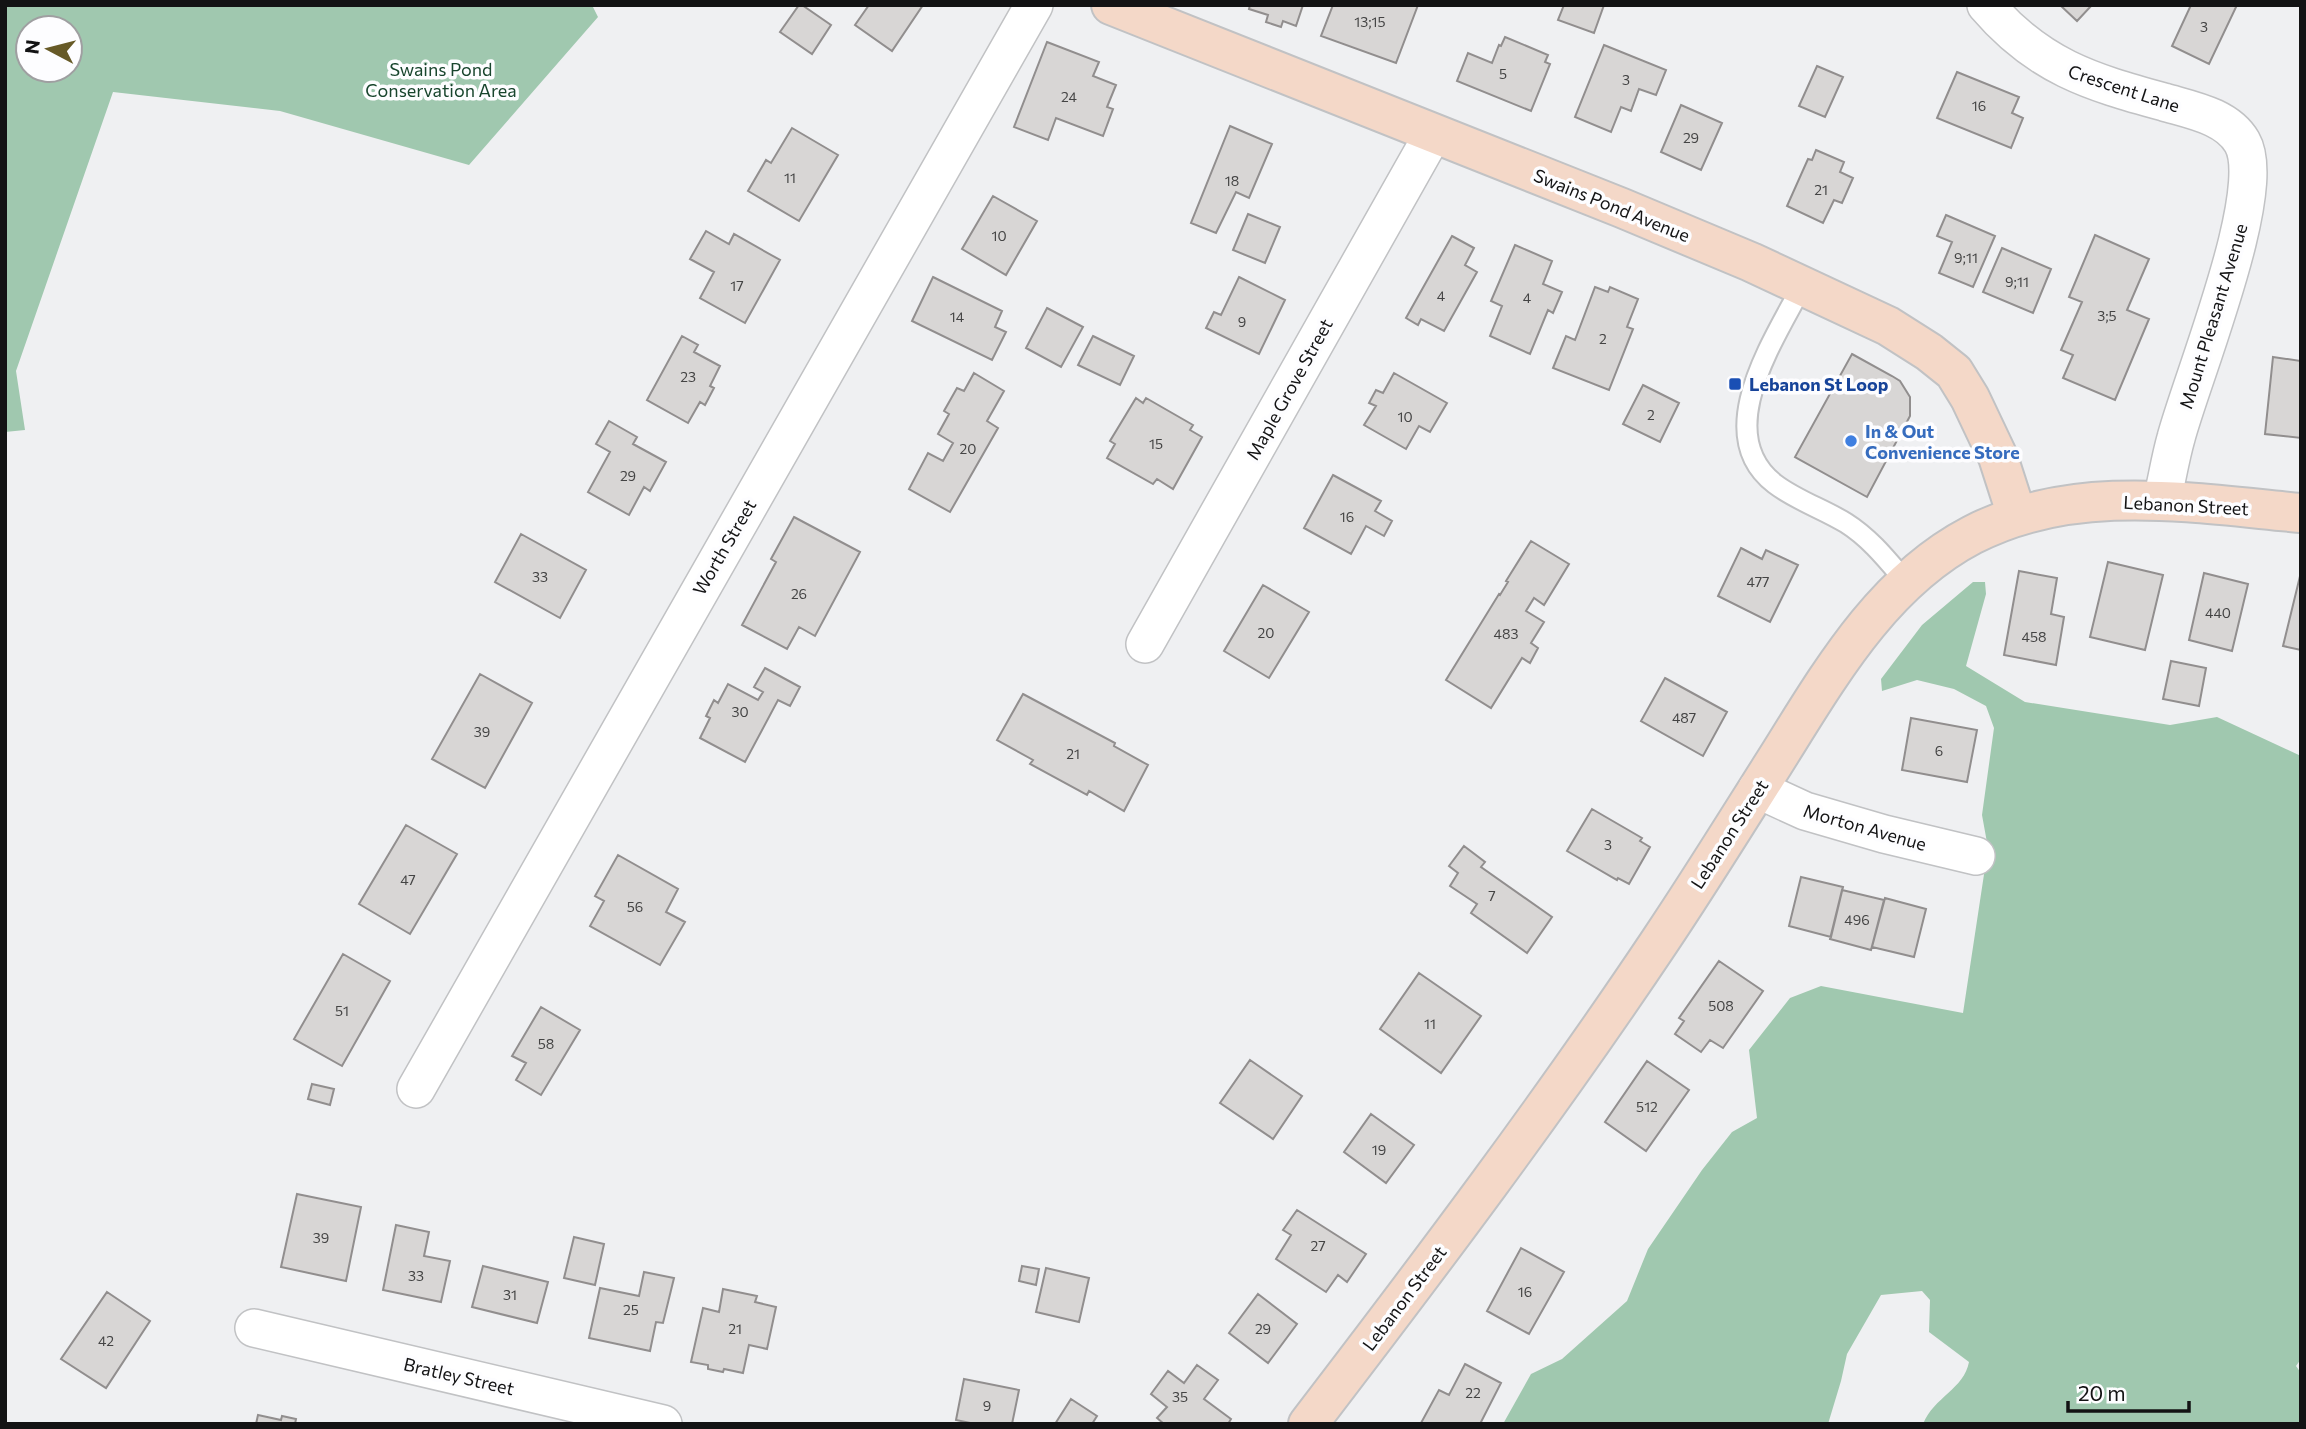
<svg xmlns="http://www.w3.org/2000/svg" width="2306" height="1429" font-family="Commissioner,sans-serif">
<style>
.green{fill:#a0c8af;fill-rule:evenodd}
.building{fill:#d8d6d5;stroke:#918e8e;stroke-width:2}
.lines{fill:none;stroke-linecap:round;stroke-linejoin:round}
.lane-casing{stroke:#c1c2c4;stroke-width:23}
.street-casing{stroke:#c1c2c4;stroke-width:40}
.secondary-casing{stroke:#c1c2c4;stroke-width:42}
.lane{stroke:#fff;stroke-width:19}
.street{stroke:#fff;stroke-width:37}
.secondary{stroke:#f4d8c8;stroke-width:38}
.transit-dot{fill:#1a4fb4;stroke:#fdfdff;stroke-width:2.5}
.shop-dot{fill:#3f7fe0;stroke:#fdfdff;stroke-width:2.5}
.labels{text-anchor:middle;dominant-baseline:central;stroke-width:7;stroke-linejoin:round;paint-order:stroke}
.number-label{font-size:14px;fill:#444}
.park-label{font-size:18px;fill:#18452d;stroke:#fdfdff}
.street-label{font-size:18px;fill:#131314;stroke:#fdfdff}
.transit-label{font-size:18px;font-weight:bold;fill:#164399;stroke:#fdfdff;text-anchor:start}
.shop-label{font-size:18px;font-weight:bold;fill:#366cbe;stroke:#fdfdff;text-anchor:start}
</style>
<rect width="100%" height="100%" fill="#eff0f2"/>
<path class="green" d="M5,5H592L598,17L469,165L280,111L113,92L16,371L25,430L5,432ZM28,28H70V70H28Z
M1973,582H1985L1986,594L1966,666L2025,702L2170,725L2217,717L2301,756V1359L2296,1366L2301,1373V1424H1923C1934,1397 1964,1389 1969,1362L1929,1332L1930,1300L1922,1291L1881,1295L1847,1354L1841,1381L1828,1424H1503L1531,1374L1562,1359L1627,1301L1648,1249L1702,1170L1732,1132L1757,1118L1749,1050L1790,998L1821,986L1963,1013L1988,848L1982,815L1994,728L1986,706L1954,689L1917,680L1882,691L1881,679L1922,625Z"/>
<path class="building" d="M799,5H802L831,25L812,54L780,32Z
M869,5H923L892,51L855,25Z
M1250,5H1303L1296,26L1283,21L1281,27L1266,22L1268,15L1249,9Z
M1333,5H1418L1396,63L1321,36Z
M1564,5H1604L1594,33L1558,20Z
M2060,5H2092L2077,21Z
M2191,5H2237L2209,64L2172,46Z
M1505,37L1548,55L1545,62L1550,64L1531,111L1457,81L1468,53L1492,63L1499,45L1501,46Z
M1047,42L1099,62L1093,76L1116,85L1107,107L1113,109L1103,136L1056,118L1048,140L1014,127Z
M1604,45L1666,70L1656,95L1639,89L1631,111L1621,107L1611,132L1575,117Z
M1817,66L1843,77L1825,117L1799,106Z
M1957,72L2019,97L2012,113L2023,118L2011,148L1937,118Z
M1681,105L1722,123L1701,170L1661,152Z
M1230,126L1272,144L1249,198L1236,192L1216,233L1191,223Z
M792,128L838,155L799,221L748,191L766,160L771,163Z
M1816,150L1844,162L1840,172L1853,178L1842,203L1834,200L1823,223L1787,206L1808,159L1812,160Z
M993,196L1037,221L1006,275L962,249Z
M1248,214L1280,227L1265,263L1233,250Z
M1946,215L1995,236L1973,287L1939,273L1952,242L1937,236Z
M706,231L729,244L734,234L780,260L745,323L700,298L714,272L690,259Z
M2095,235L2149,259L2127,310L2149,319L2115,400L2063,378L2073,355L2061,350L2082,302L2069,297Z
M1452,236L1474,248L1465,265L1477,272L1444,331L1421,319L1418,325L1406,318Z
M1515,245L1552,261L1543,284L1562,292L1553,313L1548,310L1530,354L1490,336L1502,306L1491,301Z
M2002,248L2051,269L2033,313L1983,292Z
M933,277L1002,311L995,327L1006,332L992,360L912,321Z
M1239,277L1285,300L1259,354L1206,328L1214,312L1221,315Z
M1595,287L1608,292L1610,287L1638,299L1627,327L1633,329L1609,390L1553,368L1566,336L1575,340Z
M1047,308L1083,327L1061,367L1026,348Z
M682,336L698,345L694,352L720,366L710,386L714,388L705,405L700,402L688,423L647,400Z
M1093,336L1134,356L1120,385L1078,365Z
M1852,354L1892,376L1900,381L1910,397V416L1867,497L1795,457Z
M2273,357L2301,361V438L2265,434Z
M974,373L1004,391L987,421L998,428L950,512L909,489L928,453L943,461L953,443L938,434L949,414L944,411L957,388L964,391Z
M1394,373L1447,403L1430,432L1419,426L1406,449L1364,425L1376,406L1369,403L1376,390L1383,393Z
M1643,385L1679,403L1660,442L1623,424Z
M1136,398L1143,403L1146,398L1193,425L1190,430L1202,437L1173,489L1157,479L1153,484L1107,458L1115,444L1110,441Z
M609,421L637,437L633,444L666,462L650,491L644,487L629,515L588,492L610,452L596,444Z
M1333,475L1381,501L1375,511L1392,521L1384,536L1366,526L1351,554L1304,528Z
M794,517L860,552L815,636L799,627L787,649L742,625L776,562L771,559Z
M521,534L586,570L560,618L495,582Z
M1531,541L1569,564L1544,605L1534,598L1526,611L1544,622L1531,643L1538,648L1530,663L1522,658L1491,708L1446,680L1499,594L1500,595L1508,582L1506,581Z
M1741,548L1762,559L1766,550L1798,565L1770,622L1718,596Z
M2108,562L2163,575L2145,650L2090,637Z
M2019,571L2057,578L2051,614L2064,617L2056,665L2004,655Z
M2301,572V650L2283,646Z
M2204,573L2248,584L2232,651L2189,640Z
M1263,585L1309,612L1269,678L1224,651Z
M2171,661L2206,668L2199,706L2163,699Z
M765,668L800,687L790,706L778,700L745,762L700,738L710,718L706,716L714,700L718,703L728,684L758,700L763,692L754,687Z
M480,674L532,703L485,788L432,759Z
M1665,678L1727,712L1703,756L1641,721Z
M1023,694L1115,743L1114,746L1148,765L1124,811L1089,791L1087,795L1030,764L1033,760L997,740Z
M1911,718L1977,730L1967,782L1902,770Z
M1592,809L1642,838L1640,841L1650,847L1629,884L1618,878L1617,880L1567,851Z
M406,825L457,854L410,934L359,904Z
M1464,846L1485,862L1481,867L1552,917L1527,953L1471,913L1477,904L1450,886L1458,873L1449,866Z
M618,855L678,889L666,912L685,922L660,965L590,926L604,901L595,896Z
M1801,877L1843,887L1831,937L1789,926Z
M1842,890L1884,900L1871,950L1830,939Z
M1885,898L1926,909L1914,957L1872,947Z
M343,954L390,981L342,1066L294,1039Z
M1719,961L1763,991L1723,1048L1710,1040L1701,1052L1675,1034L1684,1021L1679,1018Z
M1419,973L1481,1016L1441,1073L1380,1029Z
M541,1007L580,1030L541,1095L516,1080L526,1063L512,1056Z
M1250,1060L1302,1096L1273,1139L1220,1103Z
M1647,1061L1689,1090L1646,1151L1605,1122Z
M312,1084L334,1089L330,1105L308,1099Z
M1371,1114L1414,1145L1386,1183L1344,1152Z
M297,1194L361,1207L346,1281L281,1267Z
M1297,1210L1366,1254L1347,1282L1338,1275L1326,1292L1276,1259L1291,1235L1283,1230Z
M396,1225L429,1232L424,1256L450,1261L441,1302L383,1290Z
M574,1237L604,1244L595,1285L564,1278Z
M1521,1248L1564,1272L1529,1334L1487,1311Z
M483,1266L548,1282L537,1323L472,1307Z
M1022,1266L1039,1269L1036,1285L1019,1281Z
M1046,1268L1089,1278L1079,1322L1036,1312Z
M644,1272L674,1278L663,1323L656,1322L650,1351L589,1338L600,1288L639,1296Z
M723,1289L757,1296L755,1302L776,1307L767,1349L749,1345L743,1373L724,1369L723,1372L708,1369V1365L691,1362L703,1308L719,1312Z
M107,1292L150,1321L106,1388L61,1359Z
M1258,1294L1297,1324L1268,1363L1229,1333Z
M1465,1364L1501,1383L1480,1424L1421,1423L1439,1390L1449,1395Z
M1197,1365L1218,1380L1204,1399L1231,1419L1228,1424H1164L1157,1418L1167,1407L1151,1394L1168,1371L1184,1383Z
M964,1379L1019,1390L1012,1424H975L956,1420Z
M1071,1399L1097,1416L1092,1424H1055Z
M258,1415L281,1420L282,1416L296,1419L295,1424H256Z"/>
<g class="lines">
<g class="lane-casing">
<path id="lane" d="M1802,286C1774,340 1710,434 1775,484C1796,500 1823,509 1846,523C1870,538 1888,561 1906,582"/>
</g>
<g class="street-casing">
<path id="street" d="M1986,5C2038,66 2090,82 2164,102C2191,110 2227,116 2242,142C2270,190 2191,380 2176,438C2170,459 2167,480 2162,500
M1145,644L1433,134
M1757,789L1805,811L1884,834L1976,856
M416,1089L1034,5
M254,1328L663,1424"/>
</g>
<g class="secondary-casing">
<path id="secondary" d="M1111,5L1622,208L1751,262L1888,326L1929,352L1954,372L1970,398L1998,457L2017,516
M1308,1424C1429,1266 1549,1107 1660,941C1699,883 1736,823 1774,763C1827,679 1880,583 1972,535C2074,482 2192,503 2301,513"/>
</g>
<use href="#lane" class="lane"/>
<use href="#street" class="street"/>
<use href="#secondary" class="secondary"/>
</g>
<rect class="transit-dot" x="1728" y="377" width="14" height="14" rx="3.5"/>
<circle class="shop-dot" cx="1851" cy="441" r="7"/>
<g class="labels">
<g class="number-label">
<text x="1370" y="21">13;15</text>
<text x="2204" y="26">3</text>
<text x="1503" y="73">5</text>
<text x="1626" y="79">3</text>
<text x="1069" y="96">24</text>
<text x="1979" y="105">16</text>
<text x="1691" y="137">29</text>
<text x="790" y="177">11</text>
<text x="1232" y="180">18</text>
<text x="1821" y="189">21</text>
<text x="999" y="235">10</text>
<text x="1966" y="257">9;11</text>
<text x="2017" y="281">9;11</text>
<text x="737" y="285">17</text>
<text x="1441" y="295">4</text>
<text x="1527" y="297">4</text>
<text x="2107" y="315">3;5</text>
<text x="957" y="316">14</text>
<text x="1242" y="321">9</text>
<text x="1603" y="338">2</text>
<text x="688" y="376">23</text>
<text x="1651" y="414">2</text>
<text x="1405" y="416">10</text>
<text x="1156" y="443">15</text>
<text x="968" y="448">20</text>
<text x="628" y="475">29</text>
<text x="1347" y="516">16</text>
<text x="540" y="576">33</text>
<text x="1758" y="581">477</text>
<text x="799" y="593">26</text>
<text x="2218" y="612">440</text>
<text x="1266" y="632">20</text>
<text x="1506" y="633">483</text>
<text x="2034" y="636">458</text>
<text x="740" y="711">30</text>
<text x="1684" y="717">487</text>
<text x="482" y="731">39</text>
<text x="1939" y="750">6</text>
<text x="1073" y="753">21</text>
<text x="1608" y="844">3</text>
<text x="408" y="879">47</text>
<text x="1492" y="895">7</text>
<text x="635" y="906">56</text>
<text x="1857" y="919">496</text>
<text x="1721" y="1005">508</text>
<text x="342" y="1010">51</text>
<text x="1430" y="1023">11</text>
<text x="546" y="1043">58</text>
<text x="1647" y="1106">512</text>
<text x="1379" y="1149">19</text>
<text x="321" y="1237">39</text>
<text x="1318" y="1245">27</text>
<text x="416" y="1275">33</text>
<text x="1525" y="1291">16</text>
<text x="510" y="1294">31</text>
<text x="631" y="1309">25</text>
<text x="735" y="1328">21</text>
<text x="1263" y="1328">29</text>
<text x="106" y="1340">42</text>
<text x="1473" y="1392">22</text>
<text x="1180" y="1396">35</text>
<text x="987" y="1405">9</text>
</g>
<g class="park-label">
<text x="441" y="69">Swains Pond<tspan x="441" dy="21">Conservation Area</tspan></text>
</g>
<g class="street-label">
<text transform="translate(2124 88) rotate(18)">Crescent Lane</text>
<text transform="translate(1612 205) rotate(22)">Swains Pond Avenue</text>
<text transform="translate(2213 316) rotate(-73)">Mount Pleasant Avenue</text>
<text transform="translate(1289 389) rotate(-61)">Maple Grove Street</text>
<text transform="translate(2186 505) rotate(3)">Lebanon Street</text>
<text transform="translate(724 547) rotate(-60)">Worth Street</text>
<text transform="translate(1865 827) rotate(16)">Morton Avenue</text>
<text transform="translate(1729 834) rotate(-57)">Lebanon Street</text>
<text transform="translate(1404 1298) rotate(-53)">Lebanon Street</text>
<text transform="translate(459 1376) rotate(13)">Bratley Street</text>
</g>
<g class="transit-label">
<text x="1749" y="384">Lebanon St Loop</text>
</g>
<g class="shop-label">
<text x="1865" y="431">In &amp; Out<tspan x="1865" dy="21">Convenience Store</tspan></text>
</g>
</g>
<rect width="2306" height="1429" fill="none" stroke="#131314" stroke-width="14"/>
<g transform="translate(49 49) rotate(277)"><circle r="33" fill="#fdfdff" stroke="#9f9fa1" stroke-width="2"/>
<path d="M0-5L12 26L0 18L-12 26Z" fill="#675a27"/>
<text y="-10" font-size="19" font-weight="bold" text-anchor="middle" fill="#131314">N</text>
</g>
<path d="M2068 1401v10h121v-10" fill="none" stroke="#131314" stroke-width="3.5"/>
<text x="2078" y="1401" font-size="21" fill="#131314" stroke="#fdfdff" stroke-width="5" paint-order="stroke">20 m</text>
</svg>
